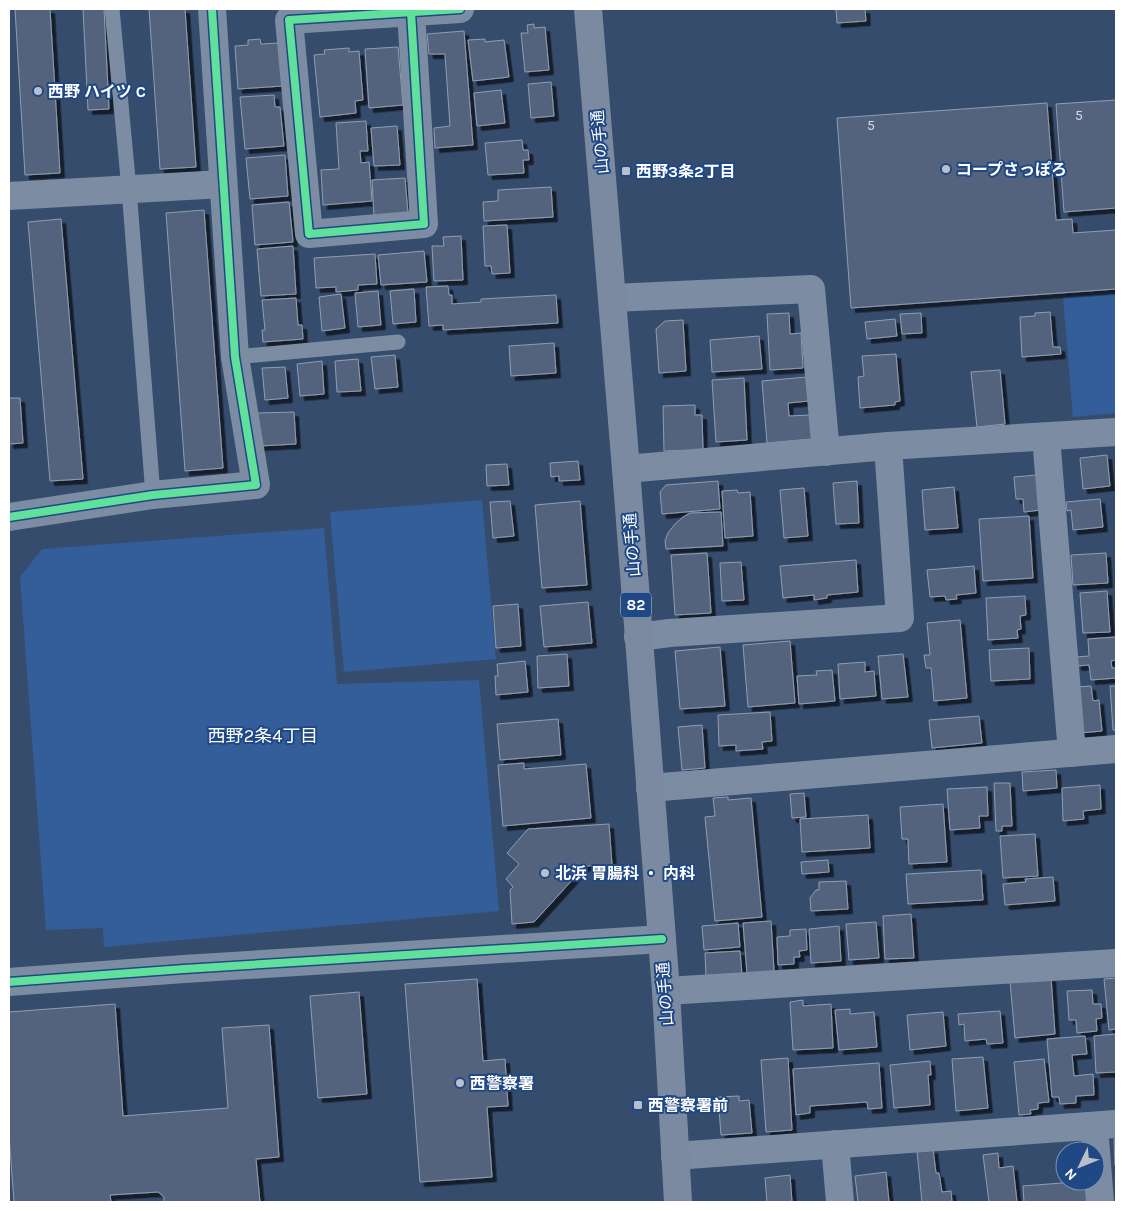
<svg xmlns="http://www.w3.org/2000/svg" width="1125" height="1211" font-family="Karla,'Noto Sans JP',sans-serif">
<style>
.green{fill:#335e9a}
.building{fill:#52647e;stroke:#909db1;filter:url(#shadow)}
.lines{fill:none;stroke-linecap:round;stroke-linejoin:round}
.service{stroke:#7c8ca3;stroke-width:15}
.minor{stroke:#7c8ca3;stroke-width:28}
.primary{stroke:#7b8aa0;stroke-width:28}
.cycleway-casing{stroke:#1f4884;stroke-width:11}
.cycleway{stroke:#60e19b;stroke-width:8}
.poi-dot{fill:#b9c0cc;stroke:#1f4884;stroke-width:2}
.labels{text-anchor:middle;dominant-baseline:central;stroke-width:4;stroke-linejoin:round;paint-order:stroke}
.number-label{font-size:14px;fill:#d4d8df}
.shield{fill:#1f4884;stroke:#bcc8da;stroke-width:1}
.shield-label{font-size:15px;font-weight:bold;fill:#fff}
.poi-label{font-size:16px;font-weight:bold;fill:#fff;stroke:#1f4884;text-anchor:start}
.street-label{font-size:16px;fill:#fff;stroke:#1f4884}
.neighbourhood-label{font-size:18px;fill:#fff;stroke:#1f4884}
</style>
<defs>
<filter id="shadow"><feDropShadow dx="4.5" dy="4.5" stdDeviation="0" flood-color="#0009"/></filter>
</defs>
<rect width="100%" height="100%" fill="#364c6d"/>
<path class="green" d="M1116,292V413L1073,417L1063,297Z
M482,500L496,659L344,672L330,512Z
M324,528L337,684L479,680L499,911L104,947L103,928L46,930L20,577L42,549Z"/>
<path class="building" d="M15,9H50L60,173L25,175Z
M83,9H104L109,109L88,110Z
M149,9H185L196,167L160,169Z
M836,9H865L866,21L837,23Z
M534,24V28L545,27L549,70L525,72L521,33H528L527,25Z
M464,31L473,145L435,148L434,128L450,126L445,54H429L427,34Z
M260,39L261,44L279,43L283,86L238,89L235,46L248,45V40Z
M485,39V42L504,40L509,77L473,81L468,40Z
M398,47L403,105L369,108L365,49Z
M349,48V52L359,51L363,100L355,101L356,113L320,117L314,55L325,54L324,50Z
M551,82L554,116L531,118L528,84Z
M501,90L505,123L477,126L474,93Z
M274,95L275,107H280L284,146L245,149L240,97Z
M1116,100V208L1064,212L1056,104Z
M1047,103L1056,220L1072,219L1073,233L1116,230V289L851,308L837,118Z
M366,121L368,151H360L361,163L369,162L372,201L323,205L321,170L339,169L336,123Z
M397,126L400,165L374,166L371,128Z
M522,140L523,150H528L529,160H523L524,173L488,175L485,143Z
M285,155L288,196L250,199L246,158Z
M405,178L408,213L374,215L372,180Z
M551,187L553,217L484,221L483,202L498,201V190Z
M289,202L293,242L255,245L252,205Z
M204,210L223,468L185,471L166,213Z
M61,219L83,479L50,481L28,222Z
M507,225L510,273L492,274L491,266H485L483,226Z
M461,236L463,280L434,281L432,246H444L443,237Z
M293,246L296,294L261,296L257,249Z
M424,251L427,282L381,285L378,255Z
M375,254L377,284L358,285V290L336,292V287L316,288L314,258Z
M448,286L449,295H452V304L481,302V299L556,295L558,323L443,330V325L429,326L426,287Z
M414,289L416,322L393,324L390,291Z
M378,291L381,325L358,327L355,293Z
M341,294L345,328L322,331L319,297Z
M296,298L298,325H302L303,339L263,342L262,330H265L262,300Z
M1050,312L1053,347H1060L1061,354L1022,357L1020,317L1035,316V313Z
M789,313L790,334L801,333L803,368L770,370L767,314Z
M921,313L922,333L902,334L900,314Z
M895,319L897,336L867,339L865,322Z
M683,320L686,371L659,373L656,329L665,321Z
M759,336L762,369L712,372L710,340Z
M554,343L556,373L511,376L509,346Z
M896,354L900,401L895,402V405L860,408L858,377L864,376L862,356Z
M395,355L398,387L375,389L371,357Z
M358,359L361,391L337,392L335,361Z
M322,361L324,394L300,396L297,364Z
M285,367L288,398L265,400L262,368Z
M1000,370L1005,424L977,427L971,372Z
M807,377L809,401L788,403L789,416L810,415L812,439L767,443L762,381Z
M744,378L747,440L716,442L712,380Z
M9,398H20L23,443L9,444Z
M695,405V415H702L703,450L664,451L663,406Z
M294,412L296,444L259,446L257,413Z
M1107,455L1110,486L1083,489L1080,458Z
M578,461L580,480L559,481V476L551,477L550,463Z
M507,464L509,485L487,486L486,465Z
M1037,475L1041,510L1024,512L1023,499H1016L1014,477Z
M718,481L720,509L662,514L660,492L666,485Z
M857,481L859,523L836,524L833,483Z
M954,487L958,528L925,530L922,490Z
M804,488L808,536L784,538L780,490Z
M737,490L738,493L750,492L753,536L725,538L722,491Z
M1100,499L1103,527L1073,530L1071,510L1067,511L1066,502Z
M510,501L514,536L493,538L490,502Z
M580,501L587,585L542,588L535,505Z
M721,512L723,546L666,549L665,541L668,533L675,524L683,517L690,513Z
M1029,516L1033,578L983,581L979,519Z
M707,553L711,613L675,615L671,555Z
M1106,553L1108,583L1073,585L1071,555Z
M856,560L858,592L827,595V598L814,600V595L783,598L780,566Z
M741,562L744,600L722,601L720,563Z
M974,566L976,593L956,595L957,599L946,600L945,596L930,597L927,570Z
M1107,591L1110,632L1083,633L1080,593Z
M1025,596L1026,615L1020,616L1021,629L1017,630L1018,638L988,640L986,598Z
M588,602L592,643L544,647L540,606Z
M518,604L521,646L496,648L493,606Z
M960,620L967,698L934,701L931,668H926L924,655H930L927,623Z
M1116,637V660L1111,661L1112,668H1116V678L1091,680L1089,665L1077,666L1076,657L1089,656L1088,639Z
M790,641L795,703L748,707L743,645Z
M720,647L725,706L680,709L675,651Z
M1029,648L1030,679L991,681L989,650Z
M567,654L569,686L538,688L537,656Z
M903,654L908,697L882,699L878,656Z
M525,661L528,692L496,695L495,676H498L497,664Z
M865,662V672L874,671L876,696L840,699L838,664Z
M832,670L835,701L799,704L797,676L817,675L816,671Z
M1091,686L1093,701L1099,700L1102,731L1080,733L1076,687Z
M1110,686H1116V730H1113Z
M770,712L772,741L762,742L763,749L736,751V745L719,746L718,715Z
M979,716L982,743L932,748L929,720Z
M558,719L561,755L500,760L497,724Z
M702,725L705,768L682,770L678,727Z
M524,763V769L586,764L591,818L503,826L498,765Z
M1056,770L1057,788L1023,791L1022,772Z
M994,783H1010L1012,826H1002V831H996Z
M1100,785L1101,809L1083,811L1084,819L1063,821L1062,788Z
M987,787L988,816H979L980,828L950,830L947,789Z
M804,793L806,817L792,818L790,794Z
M728,797V800L751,798L762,917L715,921L705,817L715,816L713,798Z
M943,804L947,862L909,864L908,839H902L900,807Z
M868,815L870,848L802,852L800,819Z
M609,824L612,865L585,866L534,922L512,924L510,890L513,887L506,879L519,864L507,853L528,829Z
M1035,834L1038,876L1003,878L1000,836Z
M828,860L829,872L802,874L801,862Z
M981,870L983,900L908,904L906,874Z
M1053,877L1055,901L1005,905L1003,884L1026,882L1025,879Z
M846,881L848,909L811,911L810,898L816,890H819V882Z
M911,914L914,958L885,959L883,916Z
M771,921L774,971L747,973L743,923Z
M876,922L879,958L849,960L846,924Z
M738,923L740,947L704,950L702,926Z
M839,926L841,961L811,963L809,929Z
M806,929L807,950L799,951L800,957H794V964L778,965L777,937L790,936V930Z
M740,951L742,975L706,977L705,953Z
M1051,977L1055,1034L1015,1038L1010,981Z
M1116,978V1029L1109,1030L1104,979Z
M477,979L483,1061L505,1059L508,1106L487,1107L492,1177L420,1182L405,984Z
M1092,990L1093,1004H1101L1102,1018L1096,1019L1097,1031L1077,1033L1076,1020H1069L1067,991Z
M359,992L367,1094L318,1098L310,996Z
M803,1000V1006L831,1004L833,1048L793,1050L790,1002Z
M115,1004L123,1116L228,1108L222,1028L269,1025L279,1157L256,1159L260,1202H164V1197L158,1192L110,1195L111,1202H14L9,1135V1012Z
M850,1009V1014L874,1012L877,1047L839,1050L835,1010Z
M1000,1011L1003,1043L987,1044L986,1039L965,1041L964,1024L959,1025L958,1014Z
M943,1012L946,1046L910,1050L907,1015Z
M1116,1034V1072L1096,1073L1094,1036Z
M1085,1036L1087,1054L1072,1055L1074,1076L1093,1074L1094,1095L1076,1096V1103L1060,1104L1059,1097H1052L1047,1039Z
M983,1057L988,1108L956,1111L952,1059Z
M788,1058L792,1130L766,1132L761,1060Z
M1044,1059L1049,1102L1038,1103V1109L1030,1110L1031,1114L1019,1115L1014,1062Z
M930,1061L931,1075H928L930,1105L894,1108L890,1065Z
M879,1063L882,1108L868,1109L867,1102L810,1106V1113L796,1115L793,1069Z
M739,1096V1101L749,1100L752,1133L721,1135L718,1097Z
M1114,1139H1116V1166H1115Z
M933,1149L936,1173H939L942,1192L951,1191L952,1202H922L917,1151Z
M998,1153L999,1168L1013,1166L1017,1202H989L983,1155Z
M886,1172L889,1202H858L855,1176Z
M790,1175L792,1202H767L765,1178Z
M1087,1181L1089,1202H1024L1023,1186Z"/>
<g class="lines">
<path class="service" d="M112,9L129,189L153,495
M235,357L398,342"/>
<path class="minor" d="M411,12L424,224L309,234L289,20L460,9
M9,196L223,184
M613,298L811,289L826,452
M1046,437L1072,753
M626,469L888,446L1116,432
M9,517L153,495L256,485L235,357L212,9
M638,637L670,633L900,618L888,446
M650,788L1116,749
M9,982L184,969L662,939
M666,991L1116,963
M1094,1126L1100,1202
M835,1144L840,1202
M675,1156L1116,1124"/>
<path class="primary" d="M588,9L626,469L666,991L678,1202"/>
<g class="cycleway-casing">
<path id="cycleway" d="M411,12L424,224L309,234L289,20L460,9
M9,517L153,495L256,485L235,357L212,9
M9,982L184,969L662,939"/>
</g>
<use href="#cycleway" class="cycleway"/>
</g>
<g class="poi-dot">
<circle cx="38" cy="91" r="5"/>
<circle cx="946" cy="169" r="5"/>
<rect x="621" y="166" width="10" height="10" rx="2.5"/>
<circle cx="545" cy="873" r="5"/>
<circle cx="460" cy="1083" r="5"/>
<rect x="633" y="1100" width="10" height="10" rx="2.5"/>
</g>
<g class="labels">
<g class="number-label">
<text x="1079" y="115">5</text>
<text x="871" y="125">5</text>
</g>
<rect class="shield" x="621" y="592.5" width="30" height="25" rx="4"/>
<g class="shield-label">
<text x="636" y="605">82</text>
</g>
<g class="poi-label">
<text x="48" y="91">西野 ハイツ C</text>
<text x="956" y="169">コープさっぽろ</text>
<text x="636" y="171">西野3条2丁目</text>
<text x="555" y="873">北浜 胃腸科 ・ 内科</text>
<text x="470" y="1083">西警察署</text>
<text x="648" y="1105">西警察署前</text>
</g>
<g class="street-label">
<text transform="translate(600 142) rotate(-95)">山の手通</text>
<text transform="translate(632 545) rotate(-94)">山の手通</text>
<text transform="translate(665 994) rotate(-94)">山の手通</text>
</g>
<g class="neighbourhood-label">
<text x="263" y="736">西野2条4丁目</text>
</g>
</g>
<rect width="1125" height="1211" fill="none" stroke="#ffffff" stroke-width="20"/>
<g transform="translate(1080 1166) rotate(227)"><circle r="24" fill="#1f4884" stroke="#7991b5"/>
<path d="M0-4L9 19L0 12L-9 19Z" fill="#b9c0cc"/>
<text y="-8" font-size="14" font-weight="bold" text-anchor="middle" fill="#ffffff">N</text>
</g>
</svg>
